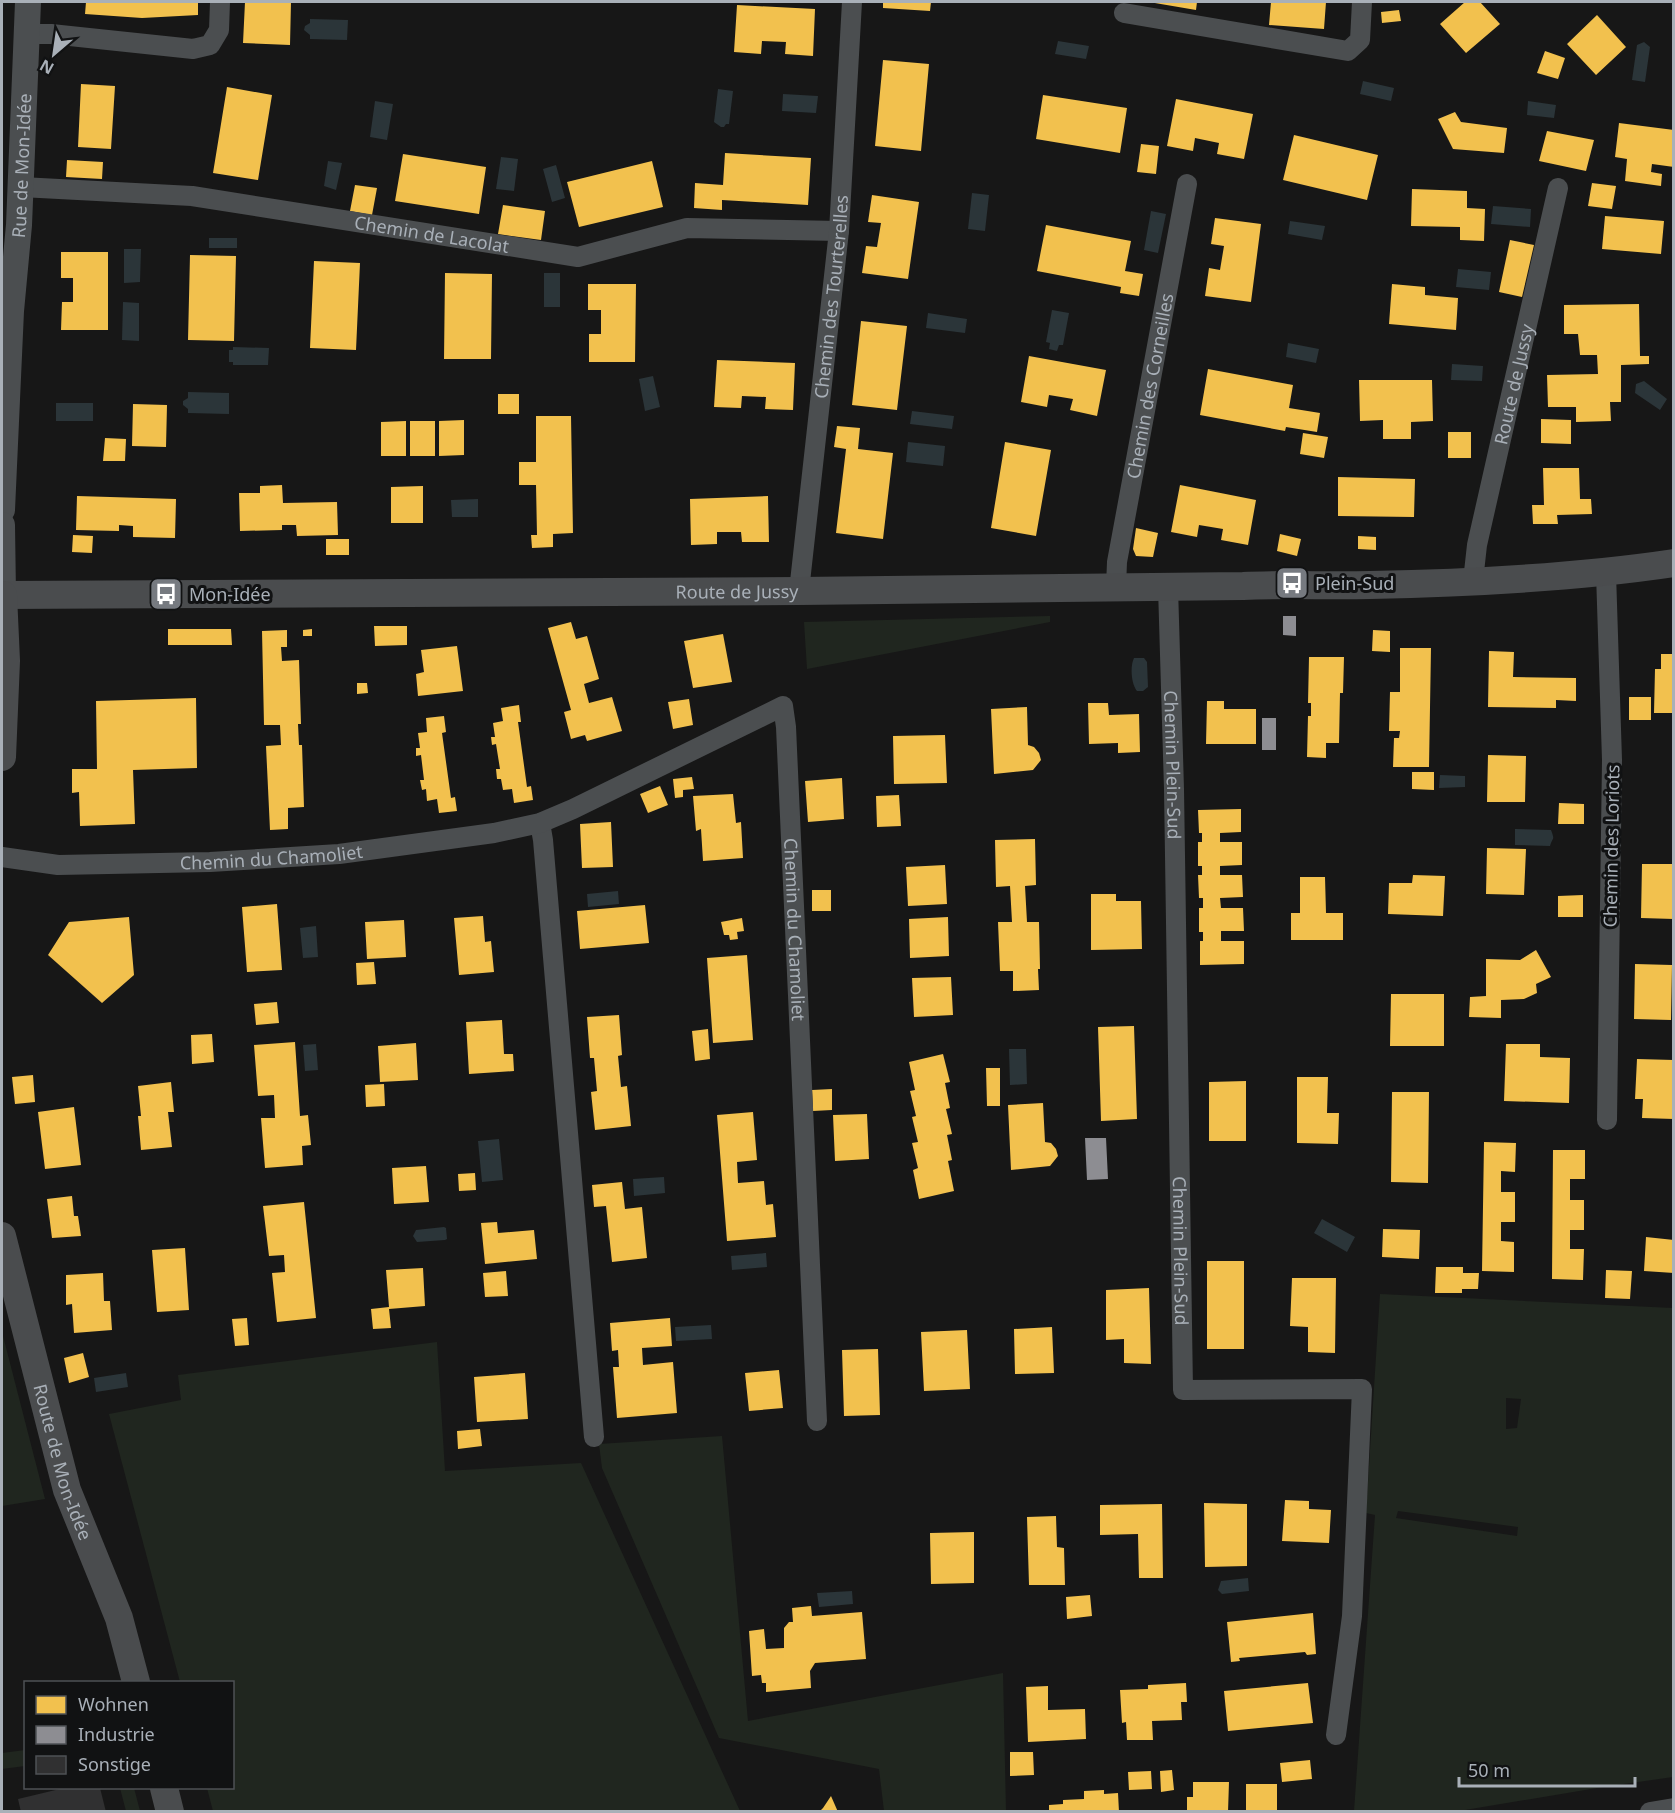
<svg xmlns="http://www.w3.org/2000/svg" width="1675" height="1813" font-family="'Noto Sans',sans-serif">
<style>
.green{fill:#20261f;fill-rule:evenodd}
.water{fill:#2b3539}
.homes{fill:#f2c14e}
.industry{fill:#8d8d92}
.building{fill:#303031}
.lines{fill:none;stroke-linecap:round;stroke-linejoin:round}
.minor{stroke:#4b4e50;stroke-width:20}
.tertiary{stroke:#4b4e50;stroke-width:26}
.secondary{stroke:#4a4c4e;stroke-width:28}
.labels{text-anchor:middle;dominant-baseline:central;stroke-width:6;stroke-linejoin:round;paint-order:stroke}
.street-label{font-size:18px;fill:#a9b0b8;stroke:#111213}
.poi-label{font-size:18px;fill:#a9b0b8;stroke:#111213;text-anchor:start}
</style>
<rect width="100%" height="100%" fill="#171717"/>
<path class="green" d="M1050,616V622L807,669L804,622Z
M1380,1294L1673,1308V1777L1603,1787L1459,1811H1354L1375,1515L1366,1513ZM1506,1398L1521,1399L1517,1428L1506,1429ZM1398,1511L1518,1527L1517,1536L1396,1518Z
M2,1332L45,1499L2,1506Z
M437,1342L445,1471L581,1463L740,1811H213L207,1788H232V1682H180L109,1414L181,1400L178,1375Z
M722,1436L748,1721L1003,1673L1006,1811H884L879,1769L719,1738L602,1468L599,1444Z
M25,1750V1766L2,1769V1753Z
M120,1788H134L140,1811H126Z"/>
<path class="water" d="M310,19L348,20L347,40L310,39V35L304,30L305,26L310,23Z
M1058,41L1089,46L1086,59L1055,54Z
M1644,42L1650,47L1645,82L1632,80L1637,45Z
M1363,81L1394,88L1391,101L1360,94Z
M718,89L733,91L729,124H726L724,127H721L714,122Z
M783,94L818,96L816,113L782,111Z
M375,101L393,104L387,140L370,137Z
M1528,101L1556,105L1554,118L1527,115Z
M501,157L518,159L514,191L496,189Z
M328,161L342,163L336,190L324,186Z
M556,165L565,198L552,202L543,169Z
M972,193L989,195L985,231L968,229Z
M1493,206L1531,209L1530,227L1491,224Z
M1151,211L1166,214L1158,253L1144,250Z
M1290,221L1325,226L1322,240L1288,234Z
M209,238H237V248H209Z
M124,249H141L140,282L124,283Z
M1458,269L1491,272L1489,290L1456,287Z
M544,273H560V307H544Z
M123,302L139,303V341L122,340Z
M1052,310L1069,313L1063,345H1059L1057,351L1049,349L1050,343L1046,342Z
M928,313L967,319L965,333L926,328Z
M1288,343L1319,349L1316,363L1286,357Z
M233,347L269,348L268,365H233V362H229V350H233Z
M1452,364L1483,366L1482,381L1451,380Z
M653,376L660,407L645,411L639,379Z
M1644,381L1667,399L1660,410L1635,393L1636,384Z
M188,392L229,393V414L188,413V409L183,405V401L188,398Z
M56,403H93V421H56Z
M912,411L954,416L952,429L910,424Z
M908,442L945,446L943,466L906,462Z
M478,499V517H452L451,500Z
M1134,658H1144L1147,662L1148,687L1143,691H1137C1131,684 1130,666 1134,658Z
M1440,775L1465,776V787L1439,788Z
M1515,829L1551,830C1555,841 1553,836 1550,846L1515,845Z
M618,891L619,904L588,907L587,894Z
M316,926L318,957L303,958L300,928Z
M316,1044L318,1070L305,1071L303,1045Z
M1009,1049H1026L1027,1084L1010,1085Z
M499,1139L503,1180L482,1182L478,1141Z
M664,1177L665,1193L634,1196L633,1179Z
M1322,1219L1355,1237L1347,1252L1314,1233Z
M444,1227L446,1228L447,1239L445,1240L417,1242L413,1236L416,1230Z
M766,1253L767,1267L732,1270L731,1256Z
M711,1325L712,1339L676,1341L675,1327Z
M126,1373L128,1387L96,1392L94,1378Z
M1248,1578L1249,1591L1222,1594L1218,1590L1221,1581Z
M852,1591L853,1604L819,1607L817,1593Z"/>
<path class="homes" d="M86,2H198V15L142,18L85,14Z
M245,2H291L290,45L243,43Z
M883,2H931L930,11L883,8Z
M1149,2H1197L1196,10Z
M1271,2H1326L1324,29L1269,25Z
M1465,2H1480L1500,24L1466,53L1440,24Z
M737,5L815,9L813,56L785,54L786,42L762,41L761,54L734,52Z
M1399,10L1401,21L1382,23L1381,12Z
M1597,15L1626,47L1596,75L1567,44Z
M1545,51L1565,58L1558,79L1537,73Z
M883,60L929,64L921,151L875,146Z
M81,84L115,86L111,149L78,147Z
M227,87L272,95L258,180L213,173Z
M1043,95L1127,108L1120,153L1036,139Z
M1176,99L1253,114L1244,159L1217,154L1219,143L1195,138L1193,151L1167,146Z
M1455,112L1461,122L1507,128L1504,153L1453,149L1438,119Z
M1619,123L1674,130V167L1652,164L1651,172L1662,174L1661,186L1625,181L1627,159L1615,157Z
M1547,131L1594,140L1586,171L1539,161Z
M1294,135L1378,155L1367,200L1283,180Z
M1141,144L1159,146L1156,174L1137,172Z
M725,153L811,158L808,205L722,200V210L694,208L695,183L723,185Z
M403,154L486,167L479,214L395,201Z
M67,160L103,162L102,179L66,177Z
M652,161L663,207L579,227L567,182Z
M1592,183L1616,186L1612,209L1588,206Z
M355,185L377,188L372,215L350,211Z
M1412,189L1467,191V208L1485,209L1484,241L1460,240V227L1411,226Z
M872,195L919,202L908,279L862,273L866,246L877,247L881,223L868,222Z
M503,205L545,211L541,240L498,234Z
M1605,216L1664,221L1661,254L1602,249Z
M1215,218L1261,224L1251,302L1205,296L1209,268L1220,270L1224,246L1211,244Z
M1046,225L1131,241L1125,271L1143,274L1139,296L1120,293L1121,287L1037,271Z
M1510,240L1534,245L1522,297L1499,292Z
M61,252H108V330H61L62,302H73V278H61Z
M190,255L236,256L234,341L188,340Z
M314,261L360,263L356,350L310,348Z
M445,273L492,274L491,359H444Z
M588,284H636L635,362H589V334H601V310H588Z
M1392,284L1425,287V295L1458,298L1456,330L1389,324Z
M1639,304L1640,356H1649V364L1621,365V402H1610L1611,421L1576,422V407H1548L1547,375L1598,374L1597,355H1580L1578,334H1564V305Z
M861,321L907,326L897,410L852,405Z
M1029,356L1106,370L1097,416L1070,410L1073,399L1049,395L1047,407L1021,402Z
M717,360L795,363L793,410L765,409L766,397L742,396L741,408L714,407Z
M1208,369L1293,385L1289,408L1320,413L1317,432L1286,427L1285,431L1200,415Z
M1359,380H1432L1433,421L1411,422V439H1383V420L1360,421Z
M498,394H519V414H498Z
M133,404L167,405L166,447L132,446Z
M536,416H571L573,533L553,534V547L532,548L531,535H537L536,485H519V462H536Z
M1541,419L1571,420V444L1541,443Z
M464,420V455L439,456V421Z
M406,421V456H381V422Z
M410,421H435V456H410Z
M837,426L860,428L858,449L893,453L883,539L836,533L846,449L834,447Z
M1448,432H1471V458H1448Z
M1303,433L1328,437L1324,458L1300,454Z
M105,438L126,439L125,461H103Z
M1005,442L1051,450L1036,536L991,528Z
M1543,468H1579L1580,499H1591L1592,514L1557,515L1558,524H1533L1532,505H1544Z
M1338,477L1415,479L1414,517L1338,516Z
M282,485L283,503L337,502L338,535L297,536L296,525H282V530L240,531L239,493H260V486Z
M1180,485L1256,500L1248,545L1221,540L1223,529L1199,525L1197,537L1171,532Z
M423,486V523H391V487Z
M77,496L176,499L175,538L133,537V526L119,525V531L76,530Z
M768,496L769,542H742L741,532H717V544L691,545L690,499Z
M1136,528L1158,533L1153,557L1136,556L1133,549Z
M1280,534L1301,539L1297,556L1277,551Z
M73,535L93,536L92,553L72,552Z
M1358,536L1376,537V550L1358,549Z
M326,539H349V555H326Z
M571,622L576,639L587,636L599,679L584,684L589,703L612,697L622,731L587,741L585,735L571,739L564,712L571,710L548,628Z
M374,626H407V645L375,646Z
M168,629H231L232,645H168Z
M312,629V636H303V630Z
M287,630V647H281L282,661L299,660L301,724H298L299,745H302L304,807L288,808V829L270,830L266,746L281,745L280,725H264L262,631Z
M1373,630L1390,631V652L1372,651Z
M723,634L732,682L693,688L684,641Z
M457,646L463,691L418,696L416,674L424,672L421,650Z
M1400,648H1431L1429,767H1393L1394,738H1399L1400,731H1389L1390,692H1400Z
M1489,651L1514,652L1513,677L1576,678V701L1556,700V708L1488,707Z
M1661,654H1674V713H1654L1655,669H1661Z
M1309,657H1344L1343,693H1340L1339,743H1326V758L1307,757L1308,716H1311V703H1308Z
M357,683H367L368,693L357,694Z
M1629,697H1651V720H1629Z
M196,698L197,768L133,770L135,824L80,826L79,792L72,793V769H97L96,701Z
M689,699L693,725L673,729L668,702Z
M1207,701H1224V709H1256V744H1206Z
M1088,703H1108L1109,715L1139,714L1140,752L1118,753V743L1089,744Z
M519,705L521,722H518L527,787L531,786L533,800L514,803L512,789L503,790L501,779H497L496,769H500L496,744L492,745L491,737H495L493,723L503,721L501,708Z
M1027,707L1028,745L1034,747L1039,753L1041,760L1033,770L994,774L991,709Z
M444,716L446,732L442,733L451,798L455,797L457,811L439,813L437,799L427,801L426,789L422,790L420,780H424L421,755L416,756V748H420L418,733L427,732L426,718Z
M945,735L947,783L894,784L893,736Z
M1488,755L1526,756L1525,802H1487Z
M1412,772H1434V790L1412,789Z
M692,777L694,789L683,790V797L675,798L673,779Z
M842,778L844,819L808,822L805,781Z
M660,786L668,805L648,813L640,794Z
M733,794L736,823L741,822L743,858L703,861L701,829L696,831L693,796Z
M899,795L901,826L877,827L876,796Z
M1559,803L1584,804V824H1558Z
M1241,809V832L1220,833V842H1242V865L1220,866V875H1242L1243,897L1220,898L1221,908H1243L1244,931H1221V941H1244V964L1200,965V941H1203V932H1199V908H1203V898H1199L1198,875H1202V866H1198V842H1202V833H1199L1198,810Z
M611,822L613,867L582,868L580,824Z
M1035,839L1036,885L1025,886L1027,922H1039L1040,969H1038L1039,990L1013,991V971H1000L998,922H1012L1010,886L996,887L995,840Z
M1487,848L1526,849L1524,895L1486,894Z
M1642,864H1674V919L1641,918Z
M945,865L947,904L908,906L906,867Z
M1413,875L1445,876L1443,916L1388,914L1389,883H1412Z
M1300,877H1325L1326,913H1343V940H1291V913H1300Z
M812,890H831V911H812Z
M1091,894H1116V901H1141L1142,949L1091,950Z
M1583,895V917H1558V896Z
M277,904L282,970L247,972L242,907Z
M645,905L649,943L580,949L577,911Z
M483,916L485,942L491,941L494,972L459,975L454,918Z
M129,917L134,975L102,1003L48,955L69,922Z
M948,917L949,956L910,958L909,919Z
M742,918L744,931L737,932L738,939L730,940L729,935H724L721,922Z
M404,920L406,957L367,959L365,922Z
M1536,950L1551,977L1536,984L1537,993L1524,999L1501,1000V1018L1469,1017L1470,997L1486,996V959L1520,960Z
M747,955L753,1040L713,1043L707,958Z
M374,962L376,984L357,985L356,963Z
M1635,964L1672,965L1671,1020L1634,1019Z
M951,977L953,1015L914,1017L912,978Z
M1391,994H1444V1046H1390Z
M277,1002L279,1023L256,1025L254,1004Z
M619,1015L622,1055L618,1056L621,1087L627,1086L631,1126L595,1130L591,1092L597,1091L594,1058H590L587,1017Z
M502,1020L504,1054H513L514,1071L469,1074L466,1022Z
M1134,1026L1137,1119L1101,1121L1098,1027Z
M708,1029L710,1059L695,1061L692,1031Z
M212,1034L214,1062L192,1064L191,1035Z
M295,1042L300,1116L308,1115L311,1145L302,1146L303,1165L265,1168L261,1118H275L274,1095L258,1096L254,1045Z
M416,1043L418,1080L380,1082L378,1046Z
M1506,1044H1540V1057L1570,1058L1569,1103L1504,1101Z
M943,1054L950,1082L945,1083L950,1108L946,1109L952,1134L947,1135L952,1160L948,1161L954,1191L919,1199L913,1170L918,1168L912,1143L918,1142L912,1117L916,1116L910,1091L915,1090L909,1062Z
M1637,1059L1674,1060V1119L1642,1118L1643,1099H1635Z
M986,1068H1000V1106H987Z
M33,1075L35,1102L15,1104L12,1077Z
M1297,1077H1328L1327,1113H1339L1338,1144L1297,1143Z
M1246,1081V1141H1209V1082Z
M171,1082L174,1112H168L172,1147L141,1150L138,1116H141L138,1086Z
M384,1084L385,1106L366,1107L365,1085Z
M832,1089V1110L813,1111L812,1090Z
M1392,1092H1429L1428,1183L1391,1182Z
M1043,1103L1045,1142L1051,1143L1056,1149L1058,1156L1050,1166L1011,1170L1008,1105Z
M74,1107L81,1165L45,1169L38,1112Z
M753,1112L757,1160L737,1162L738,1183L764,1181L766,1205L773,1204L776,1237L727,1241L717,1115Z
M867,1114L869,1159L835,1161L833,1115Z
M1484,1142L1516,1143L1515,1172L1501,1171V1192H1515V1222H1501V1241L1514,1242V1272L1482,1271Z
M1553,1150H1585V1179H1570V1200H1584V1230H1570V1249H1584L1583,1280L1552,1279Z
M426,1166L429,1202L394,1204L392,1168Z
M475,1173L476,1190L459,1191L458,1174Z
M622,1182L625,1209L642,1207L647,1258L612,1262L606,1206L594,1207L592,1185Z
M72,1196L74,1216H78L81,1236L52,1238L47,1199Z
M304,1202L316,1318L277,1322L272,1273L285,1272L284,1255L269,1256L263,1206Z
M497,1222L498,1233L534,1230L537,1259L485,1264L481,1223Z
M1383,1229L1420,1230L1419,1259L1382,1257Z
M1646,1237L1674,1240V1273L1644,1271Z
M185,1248L189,1310L157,1312L152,1250Z
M1207,1261H1244V1349H1207Z
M1436,1267H1463V1273H1479L1478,1289H1462V1293H1435Z
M423,1268L425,1306L389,1309L391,1328L373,1329L371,1309L389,1307L386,1270Z
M1606,1270L1632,1271L1630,1299L1605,1298Z
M506,1271L508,1296L485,1297L483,1273Z
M103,1273L104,1301H110L112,1330L74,1333L72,1304L66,1305V1275Z
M1292,1278H1336L1335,1353L1308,1352V1327L1290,1326Z
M1149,1288L1151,1364L1124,1363V1339L1106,1340V1290Z
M247,1318L249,1345L235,1346L232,1319Z
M670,1318L672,1346L642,1348L643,1365L673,1362L677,1413L617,1418L613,1367H619L618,1350L612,1351L610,1323Z
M1052,1327L1054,1373L1015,1374L1014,1329Z
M967,1330L970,1389L924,1391L921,1332Z
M878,1349L880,1415L844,1416L842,1350Z
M83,1353L89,1377L69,1383L64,1358Z
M779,1370L783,1408L749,1411L745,1373Z
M525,1373L528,1419L477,1422L474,1377Z
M480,1429L482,1446L458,1449L457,1431Z
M1285,1500L1309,1501V1509L1331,1510L1329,1543L1282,1541Z
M1204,1503L1247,1504V1566L1205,1567Z
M1162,1504L1163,1578H1139L1138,1534L1100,1535V1505Z
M1056,1516L1057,1547L1064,1548L1065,1585H1029L1027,1517Z
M974,1532V1583L931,1584L930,1533Z
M1090,1595L1092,1616L1067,1619L1066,1597Z
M811,1606L812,1616L862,1612L866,1659L815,1663L810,1671L811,1688L766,1692V1683H762L761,1675L752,1676L749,1631L764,1629L766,1649L784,1648V1628L789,1622H793L792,1608Z
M1313,1613L1316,1654L1307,1655L1305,1652L1239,1658L1240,1661L1231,1662L1227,1622Z
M1186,1683L1187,1702H1181L1182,1720L1152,1721L1153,1740H1127L1126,1722L1122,1723L1120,1690L1148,1689V1685Z
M1308,1683L1313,1723L1228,1731L1224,1691Z
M1048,1686V1710L1085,1709L1086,1739L1028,1742L1026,1687Z
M1010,1752H1033L1034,1775L1010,1776Z
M1310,1760L1312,1779L1282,1782L1280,1763Z
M1172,1770L1174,1790L1161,1792L1160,1771Z
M1151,1771L1152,1789L1129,1790L1128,1772Z
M1193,1782H1229L1228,1812H1187V1797H1193Z
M1246,1784H1277V1812H1246Z
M1104,1790V1794L1118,1793L1119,1812H1049V1805L1063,1804V1800L1084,1799V1791Z
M831,1796L838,1812H819L823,1808Z"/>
<path class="industry" d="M1283,616H1296V636L1283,635Z
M1262,718H1276V750H1262Z
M1085,1138H1106L1108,1179L1087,1180Z"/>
<path class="building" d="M64,1788H100L106,1812H21L18,1799Z"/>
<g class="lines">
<g class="minor">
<path d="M1124,13L1348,51L1360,40L1362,2"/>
<path d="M27,34H51L193,49L210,45L219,30L220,2"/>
<path id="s1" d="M21,187L192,196L578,257L687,228L839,231"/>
<path d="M1606,573L1612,760L1607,1120"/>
<path id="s2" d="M1473,581L1477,545L1558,188"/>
<path id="s3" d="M1116,587L1117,562L1187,184"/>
<path id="s4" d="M1168,587L1174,789L1183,1390L1362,1389L1352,1616L1336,1735"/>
<path id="s5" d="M799,591L839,231L852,2"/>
<path d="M540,823L543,840L594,1437"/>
<path id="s6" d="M2,857L58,865L210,862L339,854L494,833L540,823L573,809L783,706L786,727L817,1421"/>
<path d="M1650,1812L1674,1808"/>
</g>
<g class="tertiary">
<path id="s7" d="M2,510L11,311L19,225L28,2"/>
<path d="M2,525L3,595"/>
</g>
<g class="secondary">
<path id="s8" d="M2,595L799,591L1243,586C1285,584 1327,586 1370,585C1471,583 1573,578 1674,563"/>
<path d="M2,757L6,661L3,595"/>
<path id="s9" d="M2,1236L67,1490L119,1618L136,1682"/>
<path d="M164,1788L170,1812"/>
</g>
</g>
<defs>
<g id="bus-square" transform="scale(1.725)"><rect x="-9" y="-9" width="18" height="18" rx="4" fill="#767a80" stroke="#111213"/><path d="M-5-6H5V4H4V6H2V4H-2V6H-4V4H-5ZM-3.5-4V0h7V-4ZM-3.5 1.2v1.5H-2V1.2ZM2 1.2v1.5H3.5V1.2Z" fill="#fff"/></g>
</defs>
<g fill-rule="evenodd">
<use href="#bus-square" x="1292" y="583"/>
<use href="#bus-square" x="166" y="594"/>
</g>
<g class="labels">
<g class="street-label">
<text stroke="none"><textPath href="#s7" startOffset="345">Rue de Mon-Idée</textPath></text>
<text stroke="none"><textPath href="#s1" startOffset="414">Chemin de Lacolat</textPath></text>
<text stroke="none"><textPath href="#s5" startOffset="296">Chemin des Tourterelles</textPath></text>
<text stroke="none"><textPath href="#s2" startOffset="201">Route de Jussy</textPath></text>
<text stroke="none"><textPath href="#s3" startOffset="204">Chemin des Corneilles</textPath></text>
<text stroke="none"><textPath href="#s8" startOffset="735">Route de Jussy</textPath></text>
<text stroke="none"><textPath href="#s4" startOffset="178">Chemin Plein-Sud</textPath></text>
<text transform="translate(1611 846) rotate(-89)">Chemin des Loriots</text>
<text stroke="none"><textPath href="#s6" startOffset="270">Chemin du Chamoliet</textPath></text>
<text stroke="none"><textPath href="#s6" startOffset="1035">Chemin du Chamoliet</textPath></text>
<text stroke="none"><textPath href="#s4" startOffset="664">Chemin Plein-Sud</textPath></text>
<text stroke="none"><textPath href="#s9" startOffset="234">Route de Mon-Idée</textPath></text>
</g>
<g class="poi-label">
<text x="1315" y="583">Plein-Sud</text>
<text x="189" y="594">Mon-Idée</text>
</g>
</g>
<rect width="1675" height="1813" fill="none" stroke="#a9b0b8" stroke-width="6"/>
<rect x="24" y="1681" width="210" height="108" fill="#111213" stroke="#4e5155" stroke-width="1.5"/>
<rect x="36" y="1696" width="30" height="18" fill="#f2c14e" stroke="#4e5155" stroke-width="1.5"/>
<text x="78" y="1711" font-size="18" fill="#a9b0b8">Wohnen</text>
<rect x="36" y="1726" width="30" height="18" fill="#8d8d92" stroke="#4e5155" stroke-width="1.5"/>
<text x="78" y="1741" font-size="18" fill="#a9b0b8">Industrie</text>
<rect x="36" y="1756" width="30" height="18" fill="#303031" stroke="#4e5155" stroke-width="1.5"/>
<text x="78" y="1771" font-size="18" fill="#a9b0b8">Sonstige</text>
<g transform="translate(54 54) rotate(209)" stroke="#111213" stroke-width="4.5" paint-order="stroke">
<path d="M0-4.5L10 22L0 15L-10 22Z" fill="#a9b0b8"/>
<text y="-9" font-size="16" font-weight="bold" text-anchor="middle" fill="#a9b0b8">N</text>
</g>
<path d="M1459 1777v9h176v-9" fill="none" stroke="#a9b0b8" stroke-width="3"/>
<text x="1468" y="1777" font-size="18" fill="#a9b0b8" stroke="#111213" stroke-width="4.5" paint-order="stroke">50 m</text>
</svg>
